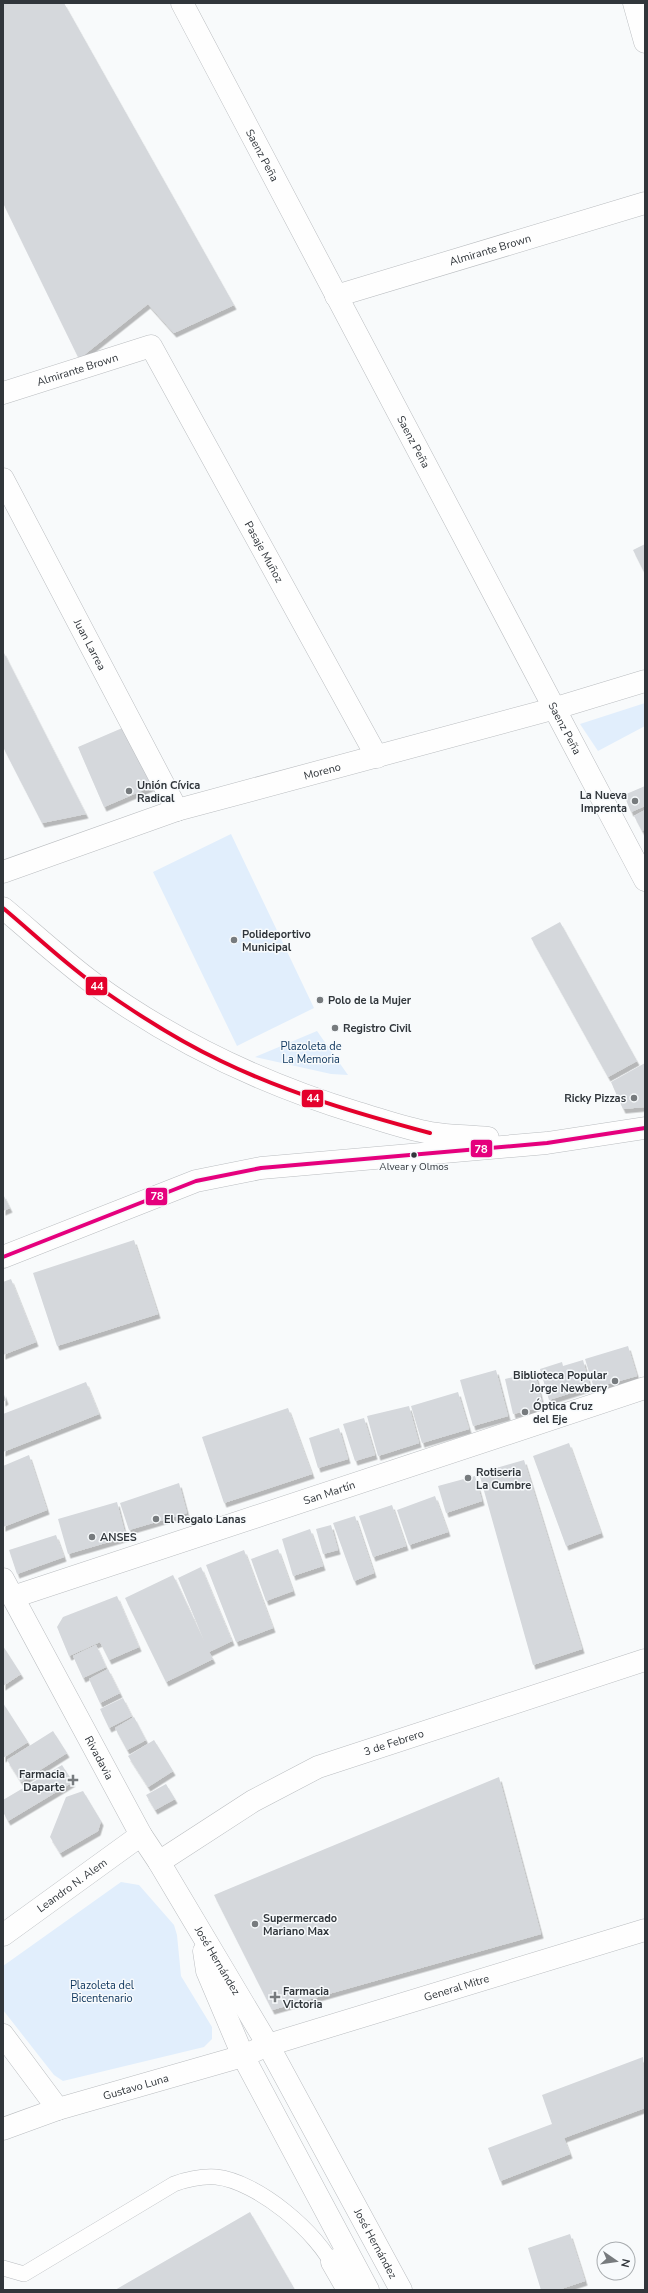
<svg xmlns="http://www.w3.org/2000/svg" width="648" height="2293" font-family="'Nunito Sans',sans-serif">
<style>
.green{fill:#e1eefc}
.building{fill:#d5d8dc;filter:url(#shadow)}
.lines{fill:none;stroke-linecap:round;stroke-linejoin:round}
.service-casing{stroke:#babdc0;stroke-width:16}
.minor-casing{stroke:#babdc0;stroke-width:23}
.tertiary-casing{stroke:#babdc0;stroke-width:23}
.secondary-casing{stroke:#babdc0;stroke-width:23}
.service{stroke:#fefefe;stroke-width:15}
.minor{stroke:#fefefe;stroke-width:22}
.tertiary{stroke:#fefefe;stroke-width:22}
.secondary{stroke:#fefefe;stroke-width:22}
.bus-1-casing{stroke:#f7fafc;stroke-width:7}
.bus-2-casing{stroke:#f7fafc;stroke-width:7}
.bus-1{stroke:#e4002b;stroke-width:4}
.bus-2{stroke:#e5007d;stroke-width:4}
.poi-dot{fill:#777b7e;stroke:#f7fafc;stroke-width:1.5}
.bus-dot{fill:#31363b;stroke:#f7fafc;stroke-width:1.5}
.labels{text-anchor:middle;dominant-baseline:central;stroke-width:3;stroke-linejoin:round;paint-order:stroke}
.bus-label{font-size:10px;fill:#31363b;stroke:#f7fafc}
.street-label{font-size:11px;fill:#31363b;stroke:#f7fafc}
.poi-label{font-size:11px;font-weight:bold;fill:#31363b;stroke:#f7fafc;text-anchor:start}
.park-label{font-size:11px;fill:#0c345c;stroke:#f7fafc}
.line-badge{stroke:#f7fafc;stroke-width:1.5}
.badge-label{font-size:11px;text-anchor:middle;font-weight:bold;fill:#fff}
</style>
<defs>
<filter id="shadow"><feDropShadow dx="2.5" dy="4.5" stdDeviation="0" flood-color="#0004"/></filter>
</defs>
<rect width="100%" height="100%" fill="#f8fafb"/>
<path class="green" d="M645,703V726L598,751L580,724Z
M231,834L314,1008L237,1046L153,872Z
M317,1031L348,1075L331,1074L255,1057Z
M121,1882L139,1885L174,1925L177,1935L181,1976L212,2027V2039L204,2047L63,2081L54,2075L3,2010V1966Z"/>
<path class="building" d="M3,3H64L234,305L174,333L148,304L79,359L3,203Z
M645,544V574L633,550Z
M3,651L86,814L42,823L3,747Z
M127,726L153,786L104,807L78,747Z
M645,786V806L631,812L624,795Z
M645,810V829L642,831L634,816Z
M560,922L637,1061L608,1077L531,938Z
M645,1063V1107L623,1109L611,1082Z
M3,1194L10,1208L3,1211Z
M134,1240L158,1314L57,1346L33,1273Z
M11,1279L36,1342L3,1355V1282Z
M628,1346L637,1376L594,1388L585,1359Z
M583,1360L590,1387L549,1400L540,1369L562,1362L563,1366Z
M496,1370L508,1416L473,1426L460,1380Z
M535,1372L543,1407L513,1414L505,1379Z
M86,1382L99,1414L3,1452V1414Z
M3,1392L6,1400L3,1402Z
M458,1392L469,1429L422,1443L411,1406Z
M409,1406L419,1443L378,1456L367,1416Z
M288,1408L312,1474L224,1503L202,1437Z
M364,1418L375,1455L355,1461L343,1424Z
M339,1428L348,1459L318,1468L309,1438Z
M569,1443L601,1533L566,1546L533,1456Z
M29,1455L47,1510L3,1527V1466Z
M524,1460L582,1649L533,1665L479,1473Z
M475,1476L482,1501L446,1513L438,1486Z
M179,1483L187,1513L129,1530L120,1503Z
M435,1496L448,1532L409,1545L397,1510Z
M117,1502L126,1537L68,1554L58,1519Z
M392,1505L406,1546L373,1557L359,1516Z
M355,1516L374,1573L354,1581L333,1523Z
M331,1525L338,1550L323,1554L316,1529Z
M310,1529L323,1566L293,1576L282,1539Z
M56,1535L64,1557L17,1574L9,1550Z
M278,1549L293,1591L266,1601L251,1559Z
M244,1550L273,1628L236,1642L206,1565Z
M201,1567L232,1641L209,1652L213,1659L166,1682L125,1598L173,1575L205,1643L178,1578Z
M117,1596L139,1647L109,1660L100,1642L69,1656L57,1627L63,1617Z
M96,1645L106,1667L83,1678L73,1656Z
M3,1646L21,1674L3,1686Z
M108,1669L120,1693L100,1703L89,1679Z
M123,1698L132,1716L109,1728L100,1709Z
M3,1703L28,1742L3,1758Z
M134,1717L146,1740L127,1750L115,1728Z
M53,1731L67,1753L21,1782L7,1760Z
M154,1740L173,1771L148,1787L128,1756Z
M62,1765L73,1782L8,1821L3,1812V1800Z
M499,1777L541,1934L272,2010L214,1895Z
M166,1784L175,1799L155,1810L146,1795Z
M83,1791L101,1821L98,1831L60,1853L50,1837L66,1797Z
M643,2057L645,2108L564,2138L570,2154L500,2181L488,2148L552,2124L542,2095Z
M250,2212L295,2290H115Z
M570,2234L585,2281L558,2290H541L528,2248Z"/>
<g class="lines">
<g class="service-casing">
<path id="service" d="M3,2268L24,2274L174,2184C188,2179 201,2176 216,2177C257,2181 319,2233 335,2270"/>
</g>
<g class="minor-casing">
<g id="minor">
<path id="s1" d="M182,3L645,880"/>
<path d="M634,3L645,42"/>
<path id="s2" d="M336,296L645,203"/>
<path id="s3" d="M3,393L151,346L377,757"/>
<path id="s4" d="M3,479L177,810"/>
<path id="s5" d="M13,1597L645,1388"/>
<path id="s6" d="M159,1862L253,1801L318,1767L645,1660"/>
<path id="s7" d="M268,2045L645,1930"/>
<path d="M3,2129L58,2109"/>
<path d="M348,2254L332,2262L348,2290"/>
</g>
</g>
<g class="tertiary-casing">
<g id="tertiary">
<path id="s8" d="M3,872L177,810L556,708L645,681"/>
<path d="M3,908C33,933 62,960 93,983C174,1042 263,1084 358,1113C382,1120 406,1129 431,1133C449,1136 469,1136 488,1138"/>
<path d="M3,1257L196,1181L261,1168L547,1143L645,1128"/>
<path id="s9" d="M3,1935L141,1835"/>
<path id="s10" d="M3,2035L58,2109L243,2056L268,2045"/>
</g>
</g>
<g class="secondary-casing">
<g id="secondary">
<path id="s11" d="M3,1579L141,1835L159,1862L268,2045L401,2290"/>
<path d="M204,1951L207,1971L243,2056L368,2290"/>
</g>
</g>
<use href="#service" class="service"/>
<use href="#minor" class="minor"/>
<use href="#tertiary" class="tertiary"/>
<use href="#secondary" class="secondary"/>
<g class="bus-1-casing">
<path id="bus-1" d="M3,908C33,933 62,961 94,984C132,1011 179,1041 221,1061C287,1093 359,1114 430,1133"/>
</g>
<g class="bus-2-casing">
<path id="bus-2" d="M3,1257L196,1181L261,1168L547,1143L645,1128"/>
</g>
<use href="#bus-1" class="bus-1"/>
<use href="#bus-2" class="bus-2"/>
</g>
<g class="poi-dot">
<circle cx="129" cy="791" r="4"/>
<circle cx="635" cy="801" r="4"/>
<circle cx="234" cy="940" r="4"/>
<circle cx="320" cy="1000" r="4"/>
<circle cx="335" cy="1028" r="4"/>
<circle cx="634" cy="1098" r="4"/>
<circle cx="615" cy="1381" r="4"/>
<circle cx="525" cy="1412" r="4"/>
<circle cx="468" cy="1478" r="4"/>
<circle cx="156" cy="1519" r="4"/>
<circle cx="92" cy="1537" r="4"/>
<path d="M71 1774h4v4h4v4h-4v4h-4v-4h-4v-4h4z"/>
<circle cx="255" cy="1924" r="4"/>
<path d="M273 1991h4v4h4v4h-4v4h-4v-4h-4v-4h4z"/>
</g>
<circle class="bus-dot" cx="414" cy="1155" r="3.5"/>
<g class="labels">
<g class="bus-label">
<text x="414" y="1167">Alvear y Olmos</text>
</g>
<g class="street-label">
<text stroke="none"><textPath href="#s1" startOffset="172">Saenz Peña</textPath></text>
<text stroke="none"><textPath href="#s2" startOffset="161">Almirante Brown</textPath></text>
<text stroke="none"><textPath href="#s3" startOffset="78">Almirante Brown</textPath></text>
<text stroke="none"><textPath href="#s1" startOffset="496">Saenz Peña</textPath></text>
<text stroke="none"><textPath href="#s3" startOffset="390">Pasaje Muñoz</textPath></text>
<text stroke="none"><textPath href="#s4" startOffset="187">Juan Larrea</textPath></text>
<text stroke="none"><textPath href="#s1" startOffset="820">Saenz Peña</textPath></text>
<text stroke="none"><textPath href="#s8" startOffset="335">Moreno</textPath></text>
<text stroke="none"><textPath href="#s5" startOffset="333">San Martín</textPath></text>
<text stroke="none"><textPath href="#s6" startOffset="265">3 de Febrero</textPath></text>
<text stroke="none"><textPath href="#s11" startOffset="203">Rivadavia</textPath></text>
<text stroke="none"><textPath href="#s9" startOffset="85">Leandro N. Alem</textPath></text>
<text stroke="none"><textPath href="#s11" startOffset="438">José Hernández</textPath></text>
<text stroke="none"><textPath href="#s7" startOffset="197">General Mitre</textPath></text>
<text stroke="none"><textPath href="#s10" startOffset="173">Gustavo Luna</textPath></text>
<text stroke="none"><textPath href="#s11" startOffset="762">José Hernández</textPath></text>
</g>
<g class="poi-label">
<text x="137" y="785">Unión Cívica<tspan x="137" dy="13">Radical</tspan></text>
<text x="627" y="795" text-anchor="end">La Nueva<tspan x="627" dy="13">Imprenta</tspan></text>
<text x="242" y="934">Polideportivo<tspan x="242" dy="13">Municipal</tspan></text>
<text x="328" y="1000">Polo de la Mujer</text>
<text x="343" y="1028">Registro Civil</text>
<text x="626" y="1098" text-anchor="end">Ricky Pizzas</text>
<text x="607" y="1375" text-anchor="end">Biblioteca Popular<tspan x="607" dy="13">Jorge Newbery</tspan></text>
<text x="533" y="1406">Óptica Cruz<tspan x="533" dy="13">del Eje</tspan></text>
<text x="476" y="1472">Rotiseria<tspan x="476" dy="13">La Cumbre</tspan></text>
<text x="164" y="1519">El Regalo Lanas</text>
<text x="100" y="1537">ANSES</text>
<text x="65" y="1774" text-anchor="end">Farmacia<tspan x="65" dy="13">Daparte</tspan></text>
<text x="263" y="1918">Supermercado<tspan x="263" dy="13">Mariano Max</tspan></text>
<text x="283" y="1991">Farmacia<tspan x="283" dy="13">Victoria</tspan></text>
</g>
<g class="park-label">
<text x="311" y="1046">Plazoleta de<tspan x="311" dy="13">La Memoria</tspan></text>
<text x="102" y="1985">Plazoleta del<tspan x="102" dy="13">Bicentenario</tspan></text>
</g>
</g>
<g class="line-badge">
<rect x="85" y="976" width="23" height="20" rx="4" fill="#e4002b"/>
<rect x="301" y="1089" width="23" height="19" rx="4" fill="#e4002b"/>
<rect x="470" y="1139" width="23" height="19" rx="4" fill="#e5007d"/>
<rect x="145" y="1187" width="23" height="19" rx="4" fill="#e5007d"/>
</g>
<g class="badge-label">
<text x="97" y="990">44</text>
<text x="313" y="1102">44</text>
<text x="481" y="1153">78</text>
<text x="157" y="1200">78</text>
</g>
<rect width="648" height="2293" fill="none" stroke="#31363b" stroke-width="8"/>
<g transform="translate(616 2261) rotate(103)"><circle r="19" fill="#f7fafc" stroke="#a8acaf"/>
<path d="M0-3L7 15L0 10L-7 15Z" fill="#777b7e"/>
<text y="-6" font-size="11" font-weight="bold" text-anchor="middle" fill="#31363b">N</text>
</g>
</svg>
